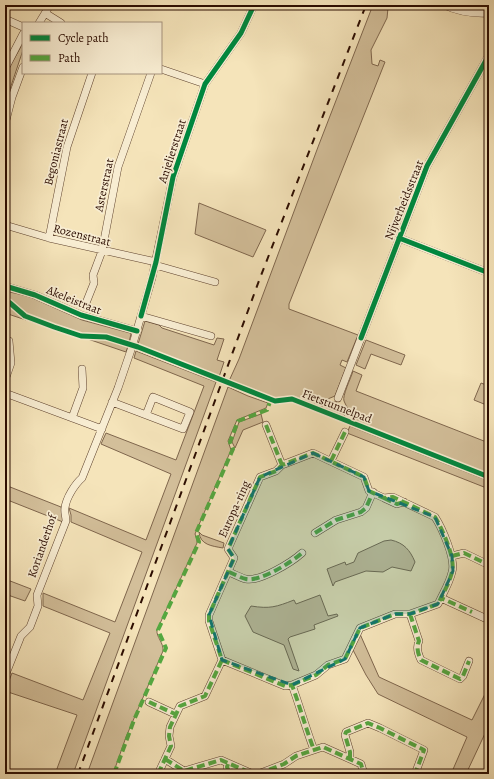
<svg xmlns="http://www.w3.org/2000/svg" width="494" height="779" font-family="Alegreya,serif">
<style>
.green{fill:#d3bf9a;stroke:#7f664d}
.lines{fill:none;stroke-linecap:round;stroke-linejoin:round}
.minor-casing{stroke:#5e422e;stroke-width:8}
.minor{stroke:#f8edd2;stroke-width:7}
.rail{stroke:#2b0c00;stroke-width:2;stroke-dasharray:7 7;stroke-linecap:butt}
.quiet{stroke:#54a840;stroke-width:4;stroke-dasharray:8 4;stroke-linecap:butt}
.cycleway-casing{stroke:#f8edd2;stroke-width:8}
.cycleway{stroke:#00873e;stroke-width:5}
.marked{fill:#0f766e;fill-opacity:0.2;stroke:#0f766e;stroke-width:3;stroke-dasharray:8 5;stroke-linejoin:round}
.labels{text-anchor:middle;dominant-baseline:central;stroke-width:3.5;stroke-linejoin:round;paint-order:stroke}
.street-label{font-size:12px;fill:#2b0c00;stroke:#f8edd2}
</style>
<rect width="100%" height="100%" fill="#f5e4ba"/>
<filter id="stains"><feTurbulence type="fractalNoise" baseFrequency=".005" numOctaves="4"/><feColorMatrix values="0 0 0 0 .2 0 0 0 0 .09 0 0 0 0 .02 0 0 0 .5 -.17"/></filter>
<radialGradient id="worn" r=".72"><stop offset=".6" stop-color="#630" stop-opacity="0"/><stop offset="1" stop-color="#630" stop-opacity=".3"/></radialGradient>
<path class="green" d="M375,5H385L388,8L387,18L371,50L372,64L378,66L380,60L385,62L289,304V309L358,335L347,362L342,360L340,365L346,368L335,396L313,405L291,397L273,398L229,381L239,359L318,147L371,10Z
M23,43V50L11,86L5,108V75Z
M199,203L266,230L253,257L195,234Z
M5,291L28,296L82,320L130,333L131,334L129,342L106,335L102,336L74,333L28,317L13,302L5,297Z
M5,301L10,305L26,320L5,313Z
M145,321L159,325L162,328L214,345L217,338L224,339L217,360L224,362L219,377L138,344Z
M79,336L103,340L106,339L128,346L126,352Z
M366,340L405,355L401,365L371,354L365,369L356,365Z
M136,351L216,382L73,774H55L77,715L5,691L12,673L83,700L110,633L43,606V593L115,622L142,552L71,522V515L69,508L146,540L171,474L101,444L106,433L176,460L204,386L134,358Z
M353,371L362,375L356,391L489,443V475L354,421C352,413 347,409 344,401C342,396 351,378 353,371Z
M481,383L489,386V406L474,400Z
M228,387L248,396L268,403L266,408L237,420L228,441L231,450L195,534L197,539V543L157,630C156,637 164,643 163,651L126,737L113,774H87Z
M336,401L346,418L319,407Z
M261,414L263,422L243,430L235,448L232,442L239,422Z
M350,426L489,481V489L347,433Z
M5,485L61,507L64,518L63,522L5,499Z
M199,532L202,535L224,543L223,548C212,546 200,545 199,532Z
M391,540C404,543 410,550 415,562L411,571L392,567L383,572L366,571L335,582L333,586L327,569L345,562L346,565L354,562L358,553L384,541Z
M5,579L31,589L25,601L5,594Z
M320,595L328,616L337,614L338,616L314,625L315,629L290,637L288,639L299,671L293,669L284,645L253,632L245,616L251,606C270,609 276,607 294,600L296,604Z
M360,634L379,677L472,720L489,686V725L466,774H451L467,737L378,694L366,675L353,650Z"/>
<g class="lines">
<g class="minor-casing">
<path id="minor" d="M444,5C459,12 473,14 489,13
M45,13L61,23
M5,19L23,27
M39,23L50,5
M5,69L23,34
M161,69L205,84
M5,124L12,97L23,67
M5,137V169
M5,225L49,238L156,262
M49,238L67,147L92,73
M399,238L489,273
M155,265L215,282
M5,286L35,295L81,315L137,331
M86,303L94,283L93,275L102,251L118,167L151,73
M141,316L211,336
M5,380L11,363L9,341
M5,393L102,429
M338,398L427,166L489,55
M112,402L183,429L190,412L153,397L146,415
M72,418L83,388L82,369
M266,425L282,465
M331,461L345,432
M384,498L397,504L404,502
M315,533L336,520L361,512L366,508L373,492
M452,556L464,553L489,565
M229,572C234,574 241,578 246,579C260,582 292,562 302,553
M410,614L419,641C416,647 418,654 421,660L460,679L463,676L469,661
M222,660L285,686L292,685C300,707 306,729 314,750
M5,676L21,636L30,627L38,606L37,595L66,521C66,516 64,512 65,508C66,498 75,484 82,478L118,388L132,347L152,278L173,177L205,84L241,33L254,5
M292,685L316,675L328,665L345,659L360,628L395,614H410L438,604L441,598
M149,702L175,714
M350,758V752L345,735L346,732L368,723L380,728L424,750L415,774
M165,759L184,771L221,760L253,774
M228,764L227,767L230,774
M158,774L171,746L169,736L170,727L180,706L205,696L222,660L209,621V615L234,558L228,549L260,477L276,471L282,465L313,453L364,477L369,491L384,498L393,497L435,517C442,528 456,559 452,572C450,581 445,590 441,598L489,620
M258,774L284,764L296,756L323,747L361,764L364,774"/>
</g>
<use href="#minor" class="minor"/>
<path class="rail" d="M78,774L260,278L366,5"/>
<path class="quiet" d="M266,425L282,465
M331,461L345,432
M384,498L397,504L404,502
M315,533L336,520L361,512L366,508L373,492
M452,556L464,553L489,565
M229,572C234,574 241,578 246,579C260,582 292,562 302,553
M410,614L419,641C416,647 418,654 421,660L460,679L463,676L469,661
M222,660L285,686L292,685C300,707 306,729 314,750
M292,685L316,675L328,665L345,659L360,628L395,614H410L438,604L441,598
M149,702L175,714
M350,758V752L345,735L346,732L368,723L380,728L424,750L415,774
M165,759L184,771L221,760L253,774
M228,764L227,767L230,774
M114,774L134,720L166,648L158,630L199,542L196,533L233,449L230,442L238,421L267,410L271,399
M158,774L171,746L169,736L170,727L180,706L205,696L222,660L209,621V615L234,558L228,549L260,477L276,471L282,465L313,453L364,477L369,491L384,498L393,497L435,517C442,528 456,559 452,572C450,581 445,590 441,598L472,612
M258,774L284,764L296,756L323,747L361,764L364,774"/>
<g class="cycleway-casing">
<path id="cycleway" d="M399,238L489,273
M5,286L35,295L81,315L137,331
M5,300L10,303L25,316L54,327L81,336L106,337L138,347L275,401L292,399L489,477
M141,316L156,262L173,177L205,84L241,33L254,5
M361,338L427,166L489,55"/>
</g>
<use href="#cycleway" class="cycleway"/>
</g>
<path class="marked" d="M313,453L364,477L369,491L435,517L452,556L453,571L438,604L410,614H395L360,628L345,659L292,685L222,660L209,615L234,558L228,549L260,477Z"/>
<g class="labels">
<g class="street-label">
<text transform="translate(172 151) rotate(-72)">Anjelierstraat</text>
<text transform="translate(56 152) rotate(-76)">Begoniastraat</text>
<text transform="translate(104 185) rotate(-78)">Asterstraat</text>
<text transform="translate(404 200) rotate(-68)">Nijverheidsstraat</text>
<text transform="translate(82 235) rotate(14)">Rozenstraat</text>
<text transform="translate(74 300) rotate(22)">Akeleistraat</text>
<text transform="translate(337 406) rotate(21)">Fietstunnelpad</text>
<text transform="translate(234 509) rotate(-66)">Europa-ring</text>
<text transform="translate(42 546) rotate(-71)">Korianderhof</text>
</g>
</g>
<rect width="494" height="779" fill="none" stroke="#f5e4ba" stroke-width="20"/>
<rect x="6" y="6" width="482" height="767" fill="none" stroke="#2b0c00" stroke-width="2"/>
<rect x="10" y="10" width="474" height="759" fill="none" stroke="#2b0c00"/>
<rect x="22" y="22" width="140" height="52" fill="#f8edd2" stroke="#a6937e"/>
<rect x="30" y="35" width="20" height="6" fill="#00873e" stroke="#a6937e"/>
<text x="58" y="42" font-size="12" fill="#2b0c00">Cycle path</text>
<rect x="30" y="55" width="20" height="6" fill="#54a840" stroke="#a6937e"/>
<text x="58" y="62" font-size="12" fill="#2b0c00">Path</text>
<rect width="100%" height="100%" filter="url(#stains)"/>
<rect width="100%" height="100%" fill="url(#worn)"/>
</svg>
